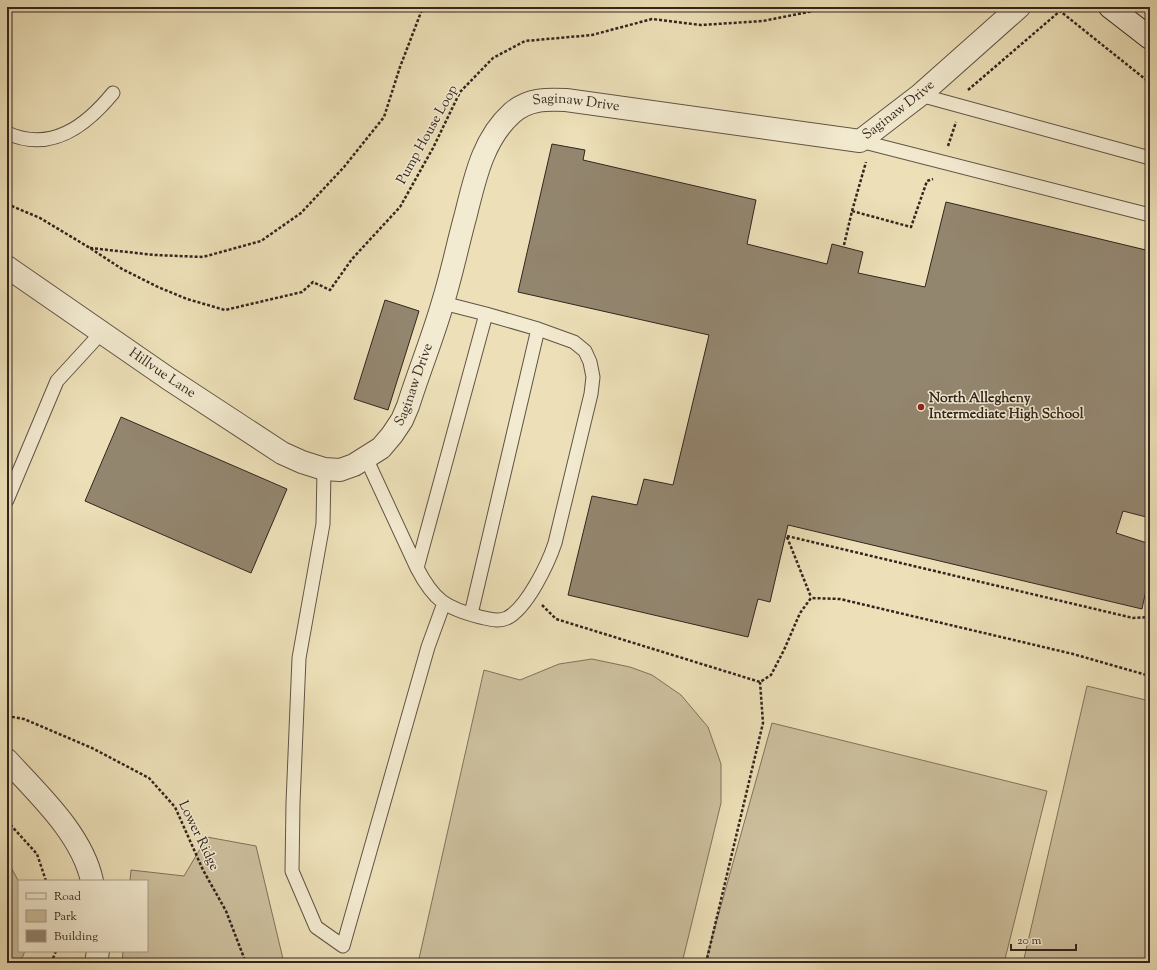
<svg xmlns="http://www.w3.org/2000/svg" width="1157" height="970" font-family="'Sorts Mill Goudy',serif">
<style>
.green{fill:#cdc09e;stroke:#80725e}
.building{fill:#93866f;stroke:#32251f}
.lines{fill:none;stroke-linecap:round;stroke-linejoin:round}
.service-casing{stroke:#615445;stroke-width:15}
.minor-casing{stroke:#615445;stroke-width:24}
.secondary-casing{stroke:#32251f;stroke-width:24}
.path{stroke:#32251f;stroke-width:2.5;stroke-dasharray:3 2;stroke-linecap:butt}
.service{stroke:#f3ebd1;stroke-width:13}
.minor{stroke:#f3ebd1;stroke-width:22}
.secondary{stroke:#f3ebd1;stroke-width:22}
.poi-dot{fill:#8f2418;stroke:#f3ebd1;stroke-width:1.5}
.labels{text-anchor:middle;dominant-baseline:central;stroke-width:3;stroke-linejoin:round;paint-order:stroke}
.street-label{font-size:14px;fill:#32251f;stroke:#f3ebd1}
.poi-label{font-size:14px;font-weight:bold;fill:#32251f;stroke:#f3ebd1;text-anchor:start}
</style>
<rect width="100%" height="100%" fill="#ede0b8"/>
<filter id="stains"><feTurbulence type="fractalNoise" baseFrequency=".005" numOctaves="4"/><feColorMatrix values="0 0 0 0 .2 0 0 0 0 .09 0 0 0 0 .02 0 0 0 .5 -.17"/></filter>
<radialGradient id="worn" r=".72"><stop offset=".6" stop-color="#630" stop-opacity="0"/><stop offset="1" stop-color="#630" stop-opacity=".3"/></radialGradient>
<path class="green" d="M592,659L630,667L652,675L681,695L708,727L721,764V803L682,963H418L484,670L520,680L559,664Z
M1087,686L1150,701V963H1023Z
M772,723L1047,791L1004,963H705Z
M207,837L256,846L284,963H122L123,951H147V881H130L131,870L184,876Z
M7,860L19,882V951H25L20,963H7Z"/>
<path class="building" d="M552,144L585,150L583,160L756,200L747,244L827,264L832,244L863,252L858,273L925,287L946,202L1150,251V518L1123,511L1116,533L1150,544V591L1146,590L1142,609L788,525L770,602L758,599L748,637L568,595L592,496L637,505L644,479L673,485L709,335L518,292Z
M385,300L419,311L388,410L354,399Z
M121,417L287,489L251,573L85,501Z"/>
<g class="lines">
<g class="service-casing">
<path id="service" d="M920,95L1150,158
M7,133C51,153 86,126 113,93
M860,141L1150,215
M366,458L417,568C434,601 446,608 480,617C490,619 498,622 507,618C527,608 548,564 555,543L591,394L593,377L590,362L585,351L574,342L538,329L486,314L443,303
M324,469L323,524L299,658L293,803L292,871L316,927L343,946L428,647L444,603
M7,500L57,381L102,332
M417,568L486,314
M471,614L538,329"/>
</g>
<g class="minor-casing">
<g id="minor">
<path id="s1" d="M7,267L169,379L282,453L302,462L324,469L340,470L354,465L381,448L392,435L402,420L408,406C419,371 433,337 443,302C452,273 458,243 466,214C475,178 483,139 512,113C528,99 546,99 566,100L860,141L920,95L1019,7"/>
<path d="M7,760C38,794 82,834 92,881"/>
<path d="M96,963L98,951"/>
</g>
</g>
<g class="secondary-casing">
<path id="secondary" d="M1110,7L1150,38"/>
</g>
<path class="path" d="M1055,7L1150,83
M968,90L1060,11
M948,146L956,122
M7,204L40,218L90,248L122,269L158,287L187,299L225,310L302,292L313,282L330,290L352,259L400,207L433,148L460,92L493,58L525,41L592,35L652,19L701,25L763,21L833,7
M852,211L866,162
M844,245L852,211L911,227L927,181L933,179
M90,248L155,255L203,257L261,241L301,213L344,167L384,117L400,67L423,7
M787,536L1133,618L1150,617
M787,537L811,597
M542,605L556,619L760,682L771,675L784,650L800,613L811,598L840,599L1073,654L1150,676
M7,716L24,719L92,748L149,778L175,807L203,870L226,911L246,963
M7,821L37,854L46,881
M51,963L56,951
M706,963L763,723L760,682"/>
<use href="#service" class="service"/>
<use href="#minor" class="minor"/>
<use href="#secondary" class="secondary"/>
</g>
<circle class="poi-dot" cx="921" cy="407" r="4"/>
<g class="labels">
<g class="street-label">
<text stroke="none"><textPath href="#s1" startOffset="871">Saginaw Drive</textPath></text>
<text stroke="none"><textPath href="#s1" startOffset="1207">Saginaw Drive</textPath></text>
<text transform="translate(428 135) rotate(-61)">Pump House Loop</text>
<text stroke="none"><textPath href="#s1" startOffset="188">Hillvue Lane</textPath></text>
<text stroke="none"><textPath href="#s1" startOffset="512">Saginaw Drive</textPath></text>
<text transform="translate(198 836) rotate(64)">Lower Ridge</text>
</g>
<g class="poi-label">
<text x="929" y="399">North Allegheny<tspan x="929" dy="16">Intermediate High School</tspan></text>
</g>
</g>
<rect width="1157" height="970" fill="none" stroke="#ede0b8" stroke-width="24"/>
<rect x="8" y="8" width="1141" height="954" fill="none" stroke="#32251f" stroke-width="2"/>
<rect x="12" y="12" width="1133" height="946" fill="none" stroke="#32251f"/>
<rect x="18" y="880" width="130" height="72" fill="#f3ebd1" stroke="#a69c8a"/>
<rect x="26" y="893" width="20" height="6" fill="#f3ebd1" stroke="#a69c8a"/>
<text x="54" y="900" font-size="12" fill="#32251f">Road</text>
<rect x="26" y="910" width="20" height="12" fill="#cdc09e" stroke="#a69c8a"/>
<text x="54" y="920" font-size="12" fill="#32251f">Park</text>
<rect x="26" y="930" width="20" height="12" fill="#93866f" stroke="#a69c8a"/>
<text x="54" y="940" font-size="12" fill="#32251f">Building</text>
<path d="M1011 944v6h65v-6" fill="none" stroke="#32251f" stroke-width="2"/>
<text x="1017" y="944" font-size="12" fill="#32251f" stroke="#f3ebd1" stroke-width="3" paint-order="stroke">20 m</text>
<rect width="100%" height="100%" filter="url(#stains)"/>
<rect width="100%" height="100%" fill="url(#worn)"/>
</svg>
